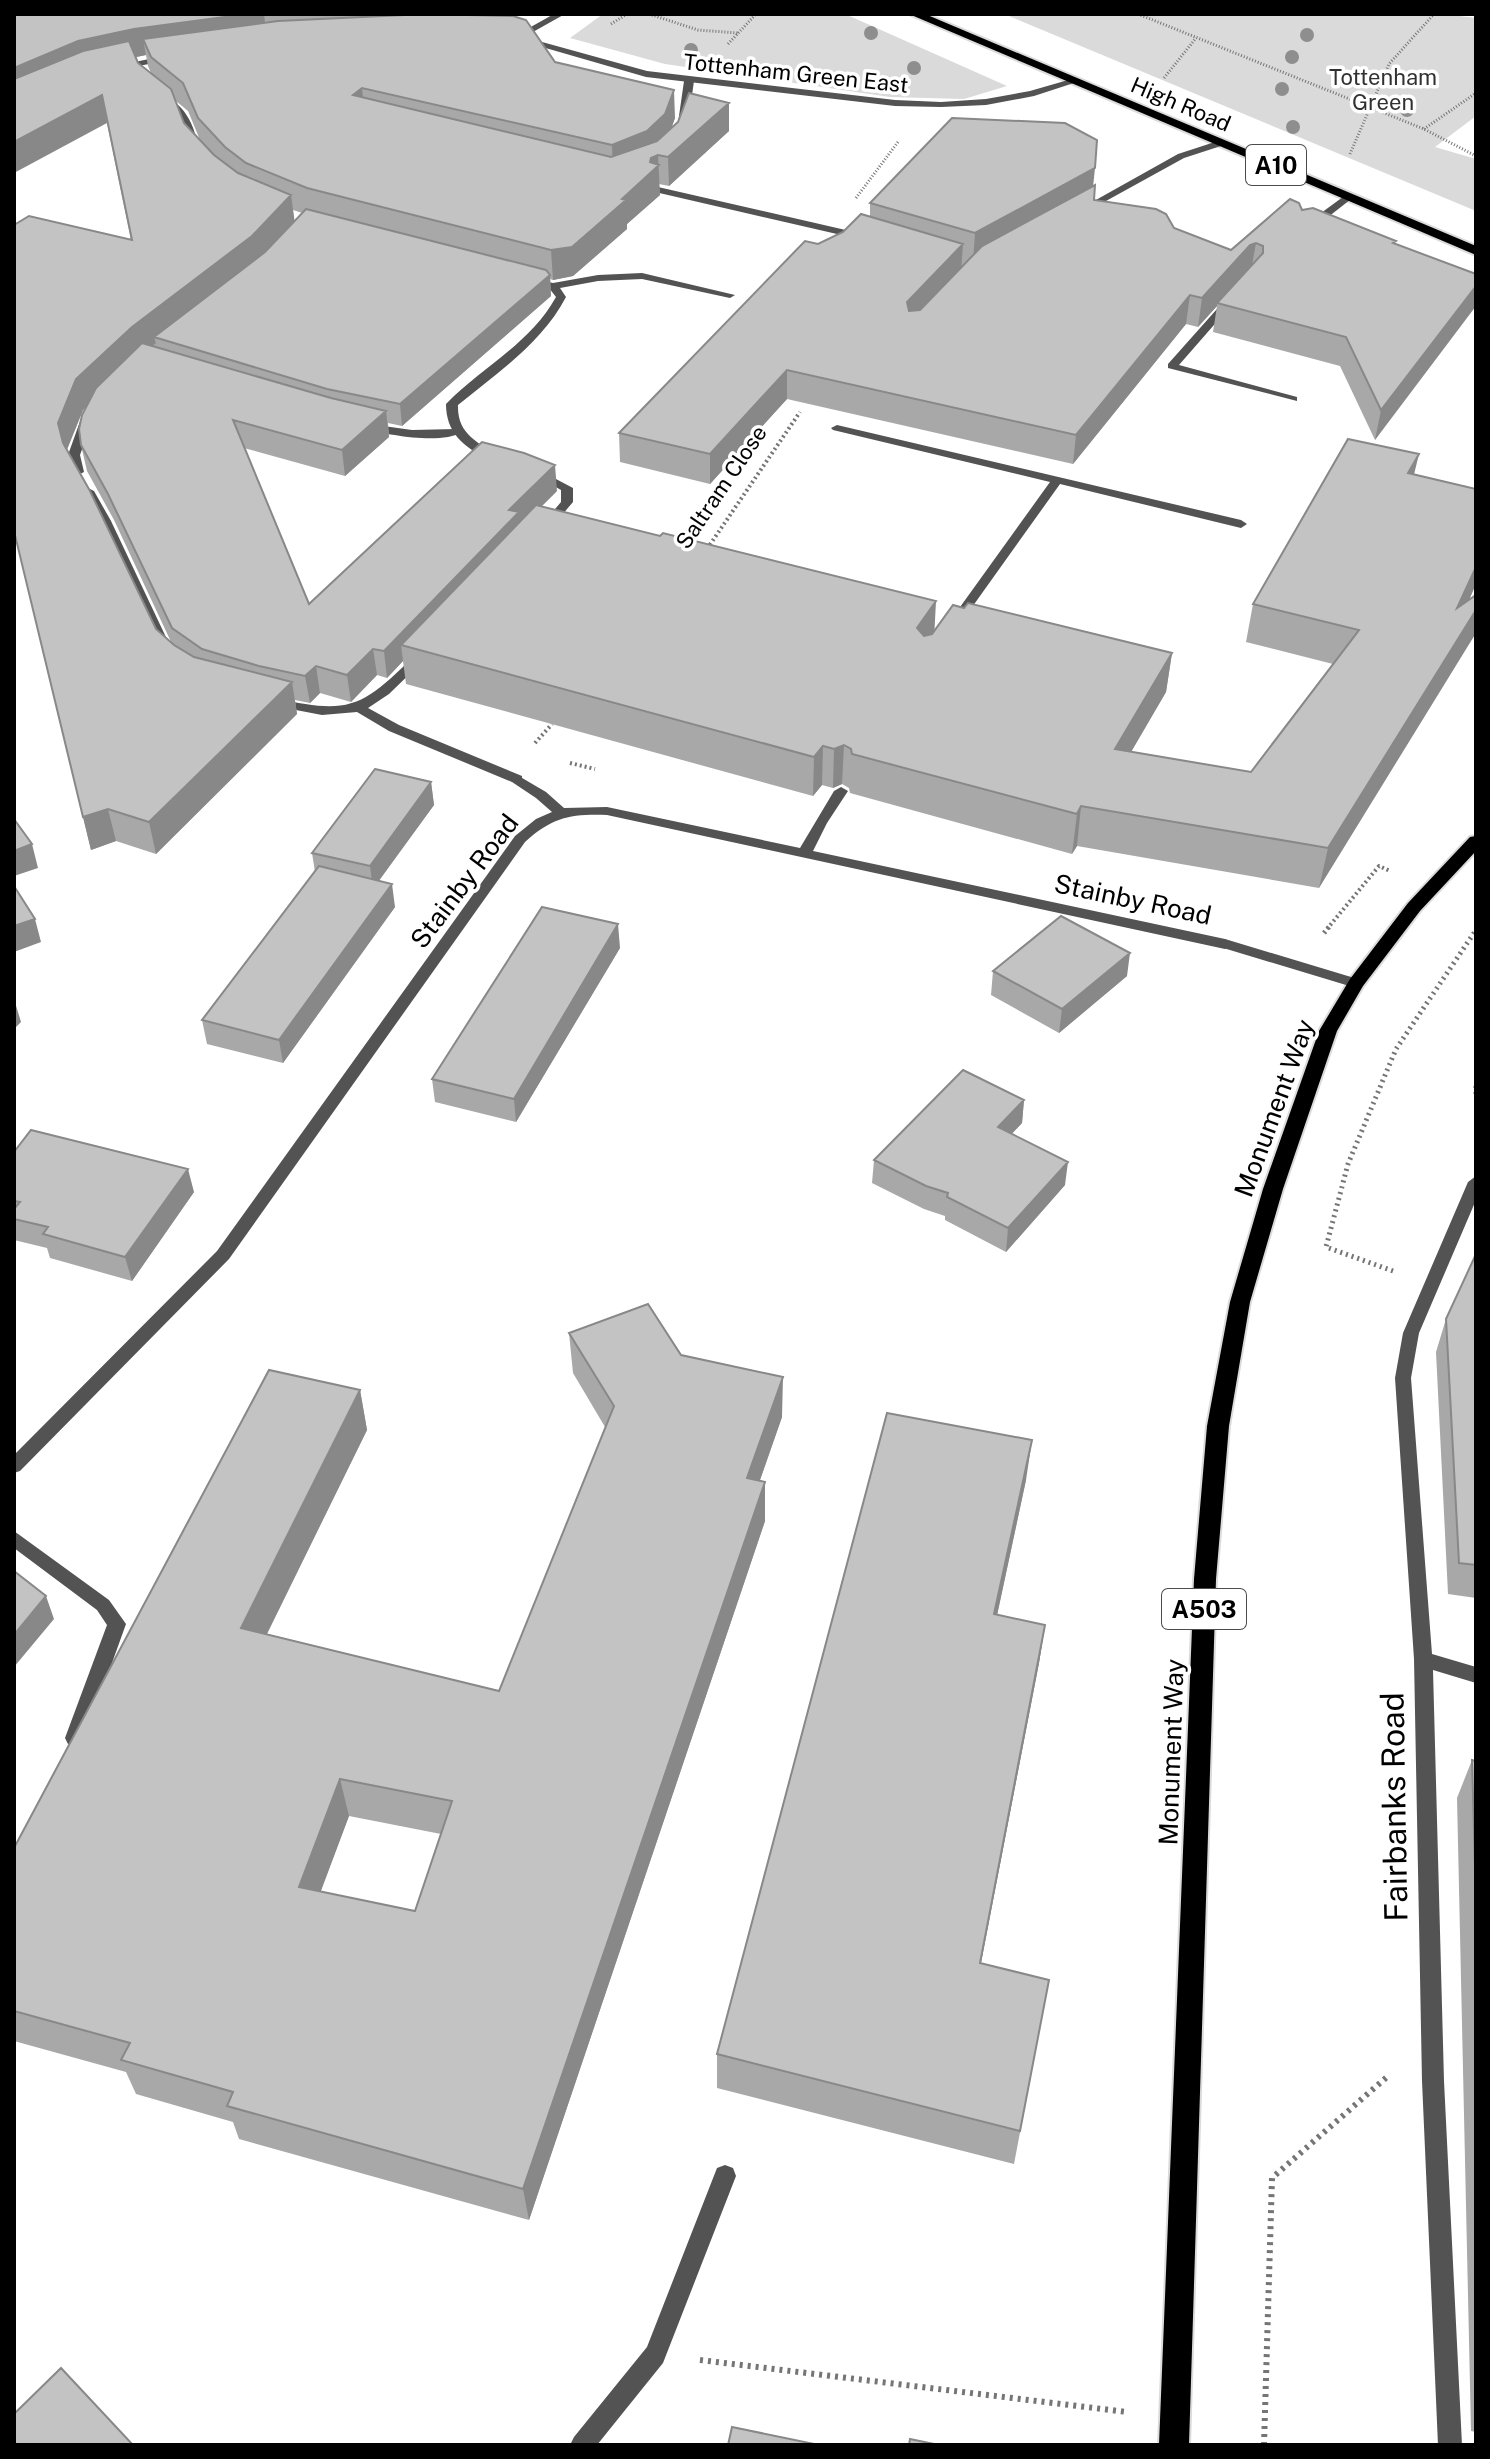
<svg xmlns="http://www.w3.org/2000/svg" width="1490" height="2459" font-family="'Public Sans',sans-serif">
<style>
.green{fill:#dadada}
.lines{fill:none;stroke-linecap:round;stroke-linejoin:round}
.primary-casing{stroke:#dbdbdb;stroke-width:4}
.trunk-casing{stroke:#dbdbdb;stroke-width:4}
.path-far3{stroke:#757575;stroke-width:3;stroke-dasharray:1 2;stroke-linecap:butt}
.path-far2{stroke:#757575;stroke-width:4;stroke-dasharray:2 3;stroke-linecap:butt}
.path-far1{stroke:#757575;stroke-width:5;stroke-dasharray:2 4;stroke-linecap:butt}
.path{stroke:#757575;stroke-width:6;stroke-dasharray:3 5;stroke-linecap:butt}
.service{fill:#535353;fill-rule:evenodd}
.pedestrian{fill:#535353;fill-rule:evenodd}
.minor{fill:#535353;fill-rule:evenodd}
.primary{fill:#000;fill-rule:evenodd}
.trunk{fill:#000;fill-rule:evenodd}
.tree{fill:#8e8e8e}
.wall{fill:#a8a8a8;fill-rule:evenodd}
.shaded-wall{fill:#888}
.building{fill:#c3c3c3;stroke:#888;stroke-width:2;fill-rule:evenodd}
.labels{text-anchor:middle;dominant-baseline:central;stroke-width:7;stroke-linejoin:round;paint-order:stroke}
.far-street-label{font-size:22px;fill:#000;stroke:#fff}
.far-park-label{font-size:22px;fill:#313131;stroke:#fff}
.shield{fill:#fff;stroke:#4c4c4c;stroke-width:2}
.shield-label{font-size:24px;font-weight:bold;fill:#000}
.street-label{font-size:26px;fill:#000;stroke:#fff}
.near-street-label{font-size:32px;fill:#000;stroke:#fff}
</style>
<rect width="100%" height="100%" fill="#fff"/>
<path class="green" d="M603,14H845L1007,86L964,99L890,97L665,64L570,38Z
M1004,14H1442L1476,18V116L1435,147L1476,159V211Z"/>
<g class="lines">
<g class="primary-casing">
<path id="primary" d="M1476,836V851L1420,911L1363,986L1337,1031L1283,1189L1250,1302L1229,1426L1216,1579L1189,2445H1159L1194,1579L1207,1426L1230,1302L1263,1189L1319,1031L1350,979L1408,903L1470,837Z"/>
</g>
<g class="trunk-casing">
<path id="trunk" d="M909,14H925L1476,246V255Z"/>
</g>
<path class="path-far3" d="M649,14L698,30L738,33
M1138,14L1424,129L1476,156
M611,24L627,14
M728,44L756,14
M1164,78L1196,38
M1424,129L1476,93
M1350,154L1389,64L1434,14
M856,198L898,142"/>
<path class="path-far2" d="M707,549L800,412
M535,743L552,724
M570,763L595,769
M1327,929L1379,866L1390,871"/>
<path class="path-far1" d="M1324,933L1329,927
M1476,1086V1094
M1393,1271L1326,1247L1348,1164L1396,1049L1476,930"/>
<path class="path" d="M700,2360L1127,2412
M1264,2445L1272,2178L1388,2076"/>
<path class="service" d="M689,78L694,81L688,123L683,126L678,123L684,81Z
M1221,140L1226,143L1224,145L1184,158L1086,212L1078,210L1178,154Z
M658,187L863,234L868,237L863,240L655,192L653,190Z
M1347,194L1355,196L1314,228H1306V224Z
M1225,300L1234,302L1179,365L1297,397V401L1168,368V364Z
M517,775L546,792V798H536L512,782L510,779Z
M1225,939L1361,980L1363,983L1356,988L1220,947L1218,944L1220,941Z
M14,1531L109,1600L126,1624L85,1738L82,1744L75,1746L68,1744L65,1738L107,1625L97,1610L14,1548Z"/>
<path class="pedestrian" d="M369,424L412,430L456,429L462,432C441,445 389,435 365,429V425Z
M88,488L94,491L111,521L109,523H101L99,521L82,491Z"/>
<path class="minor" d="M554,14H565L524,37L647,71L895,100L941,102L986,99L1030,91L1075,78L1080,81L1034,96L986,105L941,107L895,106L646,77L511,38Z
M168,55L172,58L171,60L116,70L111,67Z
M160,97C181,97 197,128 197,146H191L178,115L160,101Z
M642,273L735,295L730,298L642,279L598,281L560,288L566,297C542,343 497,373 458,405C457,435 478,441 498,457L488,459C464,447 446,433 446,404C482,367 530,344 556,297L549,288L526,281V277L553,283L598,275Z
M89,410L95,413L80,455L84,472L78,475L72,472L68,455L83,413Z
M837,425L1241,520L1247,524L1241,528L1060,484L960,624L956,625L950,621L1050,482L833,430L831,428Z
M537,469L573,488V502L550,529L546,531L540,527L561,502V490L533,474V470Z
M105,517L111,521L173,652L171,655L167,656L161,652L99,521Z
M419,654L423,655V661L389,694L368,708L399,725L522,776V782H512L389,731L357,712L322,715L275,706L269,702L275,698C349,715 362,708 415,655Z
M841,787L848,791L827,823L813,851L1225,939L1232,944L1225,949L607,815C570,814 553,817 525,842L229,1259L20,1471L14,1473V1455L217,1251L515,836L536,819L552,812L536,798V792H546L564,808L607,807L800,848L834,791Z
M1476,1176V1200L1419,1333L1411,1378L1432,1654L1476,1667V1683L1433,1670L1444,2081L1462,2445H1438L1422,2081L1414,1659L1395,1378L1403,1333L1468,1182Z
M725,2165L733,2168L736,2176L663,2363L597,2445H570L574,2437L647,2347L717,2168Z"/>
<use href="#primary" class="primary"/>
<use href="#trunk" class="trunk"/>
</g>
<g class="tree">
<circle cx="871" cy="33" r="7"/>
<circle cx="1307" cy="35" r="7"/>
<circle cx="691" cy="50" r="7"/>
<circle cx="1292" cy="57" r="7"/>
<circle cx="733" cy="68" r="7"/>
<circle cx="914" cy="68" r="7"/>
<circle cx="819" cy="76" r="7"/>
<circle cx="1282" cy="89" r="7"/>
<circle cx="1407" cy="110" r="7"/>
<circle cx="1293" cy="127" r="7"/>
</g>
<path class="wall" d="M14,14H515V17L555,62L675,118L671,129L729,103V131L669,186L659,184L660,195L627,224V229L573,276L553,280L550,279L551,296L402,426L388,423L389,437L345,476L244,448L309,604L557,491L542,506L934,631L1172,653L1166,692L1131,752L1251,772L1333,664L1246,642L1253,604L1414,475L1476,489V584L1469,600L1319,888L1077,846L1072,854L850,793L849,788L842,784L833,788L822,785L813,796L406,684L403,661L387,678L377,675L351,702L320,693L310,703L295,700L297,714L156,854L116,841L91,850L14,531L131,240L107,123ZM146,55L148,66L151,73L138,63L136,57ZM176,101L188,111L200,140L184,123ZM293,210L302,213L294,221ZM86,407L81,445L87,471L114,520L172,644L156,629L67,450L83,410Z
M1094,185V200L1231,250L1302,210L1476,274L1375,440L1340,366L1213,332L1217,306L1198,327L1186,324L1073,464L787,399L710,484L620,462L619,433L818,244L843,232L870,216V203Z
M431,782L434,805L379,880L395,907L283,1063L207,1044L202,1020L315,872L312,853Z
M620,948L516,1122L435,1102L432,1079Z
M993,971L1127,976L1059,1033L991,995Z
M1024,1100L1022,1123L1011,1134L1065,1185L1006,1252L945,1220V1216L924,1209L872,1183L874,1160Z
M14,1152L194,1192L132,1281L50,1258L47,1248L14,1240Z
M1476,1254V1598L1448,1594L1436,1352L1446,1319Z
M569,1333L681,1355L782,1417L760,1480L765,1482V1521L529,2220L239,2139L233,2122L136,2094L126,2072L14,2041V1848L360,1390L367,1430L267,1634L499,1691L605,1427L573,1373ZM349,1816L441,1834L415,1911L320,1892Z
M1026,1480L997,1615L1045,1625L1039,1663L981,1963L1049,1980L1014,2164L717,2088V2054Z
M1472,1760L1476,1761V2432L1471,2431L1457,1798Z"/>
<path class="shaded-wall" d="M247,14H264L267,39H143L146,55L83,68L14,99V68L78,41L134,29Z
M362,88L365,116L353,95Z
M674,90L675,118L666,143L613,174L612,145Z
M102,95L107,123L14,173V142Z
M729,103V131L669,186L668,157Z
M658,155L660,195L627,224V229L573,276L553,280L551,250L622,199L650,162L651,158Z
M1095,168L1092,197L973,263L975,233Z
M291,195L295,224L256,265L154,337L156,343L138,357L83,410L65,454L58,423L76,379L132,327Z
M1256,243L1251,271L1217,303V306L1198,327L1202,298L1250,245Z
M963,244L961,272L906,331L907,302Z
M550,275L551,296L402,426L400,404Z
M1476,286V306L1375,440L1381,410Z
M1190,295L1186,324L1073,464L1076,435Z
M787,370V399L710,484V454Z
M386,411L389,437L345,476L342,450Z
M1419,454L1410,491L1408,473Z
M555,465L557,491L401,645L403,661L387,678L384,651L509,510Z
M1476,567V584L1448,647L1457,608Z
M936,601L934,640L915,666L917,628Z
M1476,610V633L1319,888L1328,848Z
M373,649L377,675L351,702L347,675Z
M1172,653L1166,692L1110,788L1115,749Z
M316,666L320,693L310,703L305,676Z
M292,682L297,714L156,854L149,822Z
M844,745L842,784L833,788L834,749Z
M823,746L822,785L813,796L814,757Z
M431,782L434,805L373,889L370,866Z
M1081,806L1077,846L1072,854L1077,814Z
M108,809L116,841L91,850L83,817Z
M32,844L38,868L14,876V851Z
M392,884L395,907L283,1063L279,1040Z
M35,919L41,942L14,952V926Z
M618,924L620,948L516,1122L514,1099Z
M1130,953L1127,976L1059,1033L1062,1009Z
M14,999L21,1022L14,1029Z
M1024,1100L1022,1123L996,1151L998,1127Z
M1068,1162L1065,1185L1006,1252L1008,1228Z
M188,1169L194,1192L132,1281L125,1257Z
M783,1377L782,1417L747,1517V1478Z
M360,1390L367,1430L251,1666L241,1628Z
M1032,1440L1026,1480L989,1653L994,1614Z
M765,1482V1521L529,2220L523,2189Z
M46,1596L54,1619L14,1667V1635Z
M1045,1625L1039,1663L974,1998L980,1963Z
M340,1779L349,1816L309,1923L299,1887Z"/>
<path class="building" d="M14,14H247L134,29L78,41L14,68Z
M426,14L513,16L526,20L555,62L674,90L665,114L647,131L612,145L362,88L353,95L611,157L657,141L678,122L689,93L729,103L668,157L658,155L651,158L650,162L659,165L622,199L626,200L572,247L551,250L307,188L246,163L225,147L198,118L183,83L151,57L143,39L278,21Z
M129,41L138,63L171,89L184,123L214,155L238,173L291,195L252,236L132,327L76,379L58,423L63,443L90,491L156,629L174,645L194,657L292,682L149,822L108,809L83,817L14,531V225L29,216L132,240L102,95L14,142V79L83,51Z
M952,118L1065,123L1097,140L1095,168L975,233L870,203Z
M1095,185L1094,200L1156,209L1166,214L1174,228L1231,250L1290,199L1299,203L1302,210L1313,208L1396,241L1393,243L1476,274V286L1381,410L1346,337L1217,303L1263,253V246L1256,243L1250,245L1202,298L1190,295L1076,435L787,370L710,454L619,433L805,241L818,244L843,232L861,214L963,244L907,302L909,311L920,310L982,246Z
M306,209L546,270L550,275L400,404L327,389L154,337L265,252Z
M142,343L331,398L386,411L342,450L233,420L309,604L482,442L524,453L555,465L509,510L519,512L384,651L373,649L347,675L316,666L305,676L259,666L202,649L172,628L108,494L81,445L79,429L82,415L96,388Z
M1348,439L1419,454L1408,473L1476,489V567L1457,608L1476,595V610L1328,848L1081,806L1077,814L852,754L851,749L844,745L834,749L823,746L814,757L401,645L536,505L660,536L663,533L936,601L917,628L924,636L932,634L953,605L964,608L968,603L1172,653L1115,749L1251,772L1359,630L1253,604Z
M375,769L431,782L370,866L312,853Z
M14,819L32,844L14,851Z
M319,866L392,884L279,1040L202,1020Z
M14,886L35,919L14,926Z
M542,907L618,924L514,1099L432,1079Z
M1061,916L1130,953L1062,1009L993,971Z
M963,1070L1024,1100L998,1127L1068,1162L1008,1228L947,1197L948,1193L926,1186L874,1160Z
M31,1130L188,1169L125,1257L43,1234L48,1227L14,1219V1209L20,1202L14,1201V1152Z
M1476,1254V1565L1459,1563L1446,1319Z
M648,1304L681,1355L783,1377L747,1478L765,1482L523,2189L227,2106L233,2092L121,2060L130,2043L14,2011V1848L269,1370L360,1390L241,1628L499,1691L614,1406L569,1333ZM340,1779L452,1801L415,1911L299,1887Z
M887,1413L1032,1440L994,1614L1045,1625L980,1963L1049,1980L1020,2131L717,2054Z
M14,1571L46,1596L14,1635Z
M1472,1760L1476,1761V1903Z
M61,2368L133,2445H14V2414Z
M732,2427L819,2445H728Z
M910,2439L939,2445H909Z"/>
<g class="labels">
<g class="far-street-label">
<text transform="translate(796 73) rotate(6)">Tottenham Green East</text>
<text transform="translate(1181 104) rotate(23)">High Road</text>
<text transform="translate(721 487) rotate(-56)">Saltram Close</text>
</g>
<g class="far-park-label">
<text x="1383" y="77">Tottenham<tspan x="1383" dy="25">Green</tspan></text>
</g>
<g class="shield">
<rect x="1246" y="145" width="60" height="40" rx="6"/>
<rect x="1162" y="1589" width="84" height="40" rx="6"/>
</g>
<g class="shield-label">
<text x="1276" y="165">A10</text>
<text x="1204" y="1609">A503</text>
</g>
<g class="street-label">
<text transform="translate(464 881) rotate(-53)">Stainby Road</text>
<text transform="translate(1133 899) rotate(12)">Stainby Road</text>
<text transform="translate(1274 1108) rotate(-70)">Monument Way</text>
<text transform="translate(1171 1752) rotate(-88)">Monument Way</text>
</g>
<g class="near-street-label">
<text transform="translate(1394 1807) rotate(-91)">Fairbanks Road</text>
</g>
</g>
<rect width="1490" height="2459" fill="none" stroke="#000000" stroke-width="32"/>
</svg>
